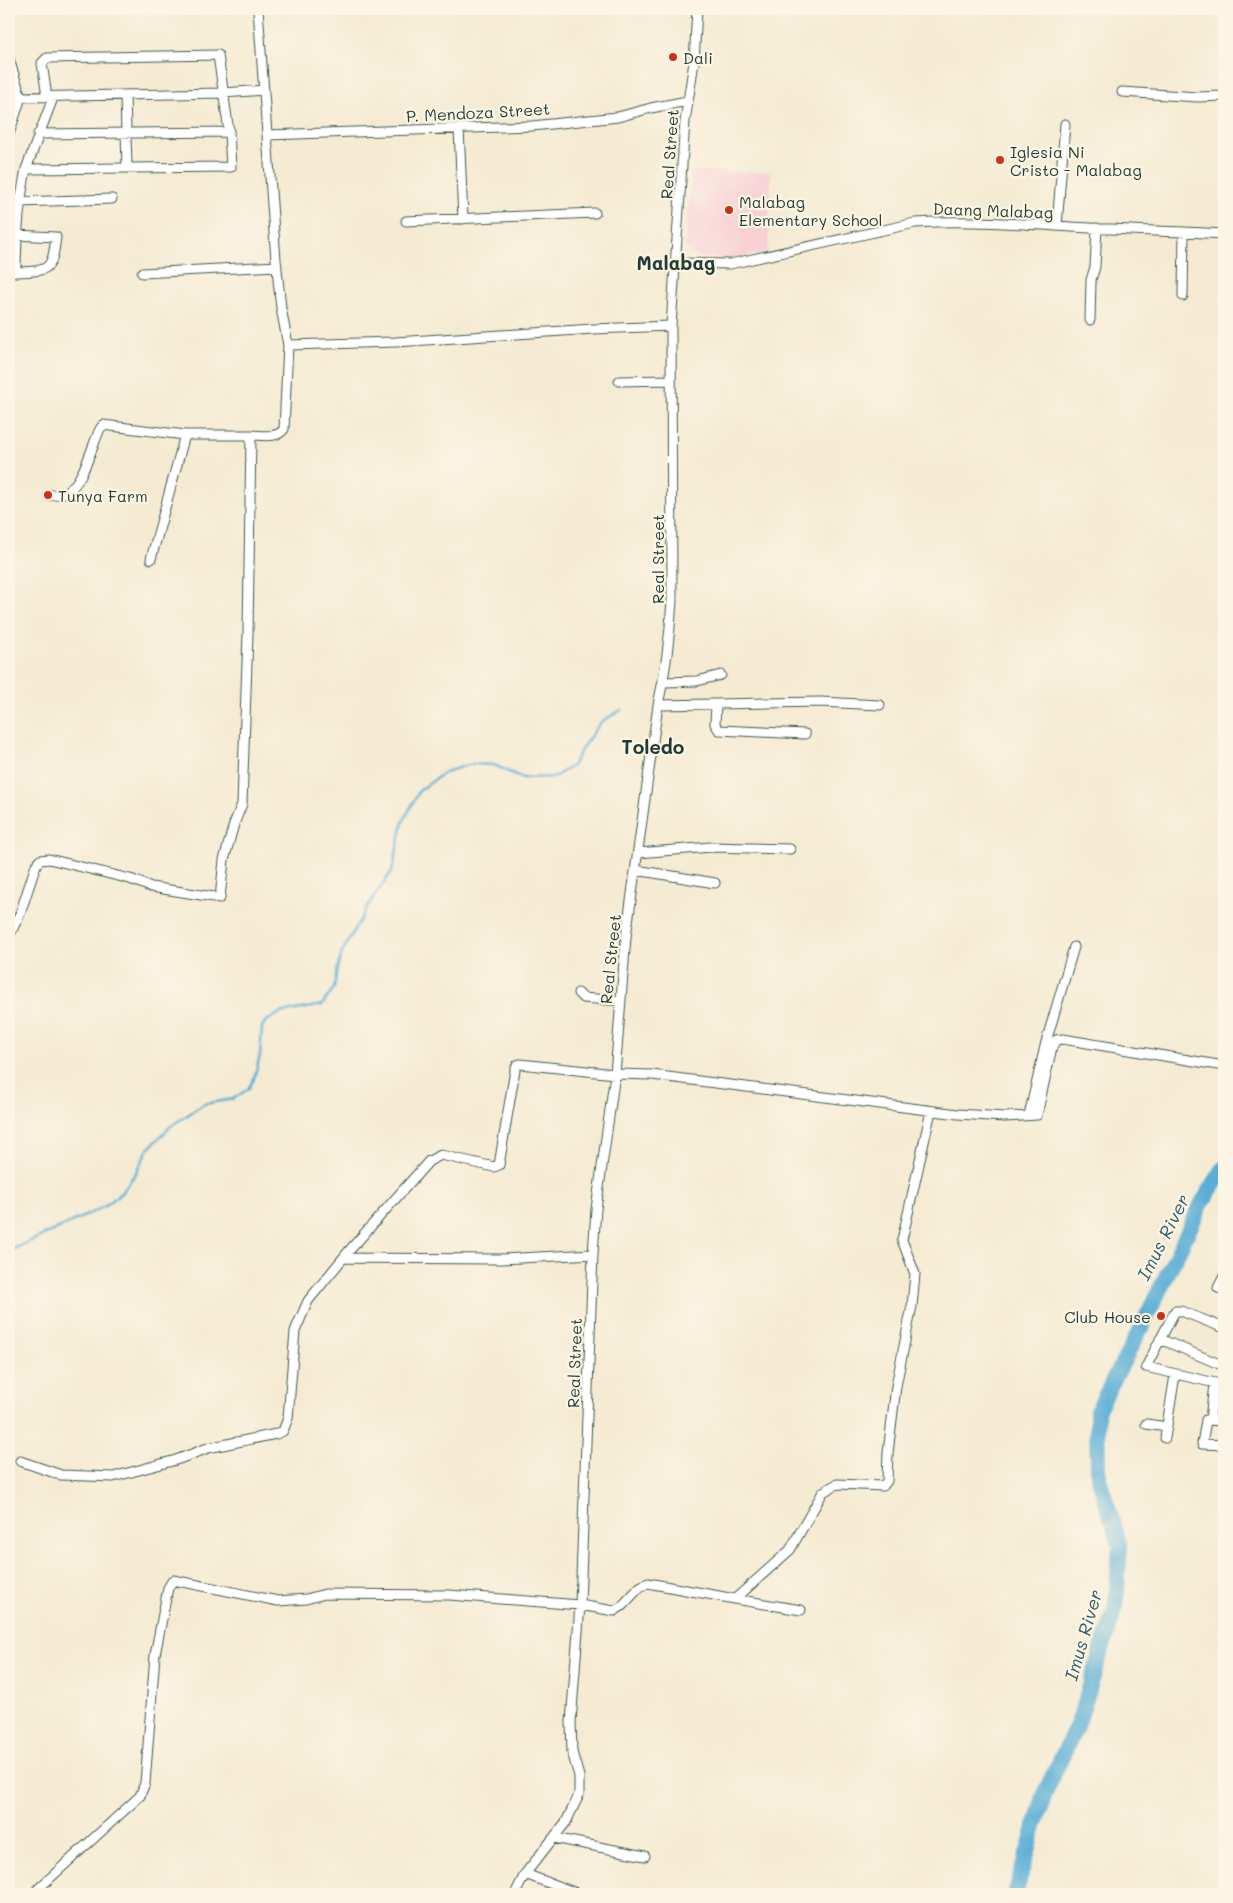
<svg xmlns="http://www.w3.org/2000/svg" width="1233" height="1903" font-family="Mali,sans-serif">
<style>
.built{fill:#f7cfd5}
.lines{fill:none;stroke-linecap:round;stroke-linejoin:round}
.stream{stroke:#5aadd6;stroke-width:2.5}
.river{stroke:#5aadd6;stroke-width:16}
.minor-casing{stroke:#3f574c;stroke-width:11}
.minor{stroke:#fff;stroke-width:9}
.poi-dot{fill:#c8321e;stroke:#fcf5e5;stroke-width:2}
.labels{text-anchor:middle;dominant-baseline:central;stroke-width:4.5;stroke-linejoin:round;paint-order:stroke}
.poi-label{font-size:16px;fill:#1f3d34;stroke:#fcf5e5;text-anchor:start}
.street-label{font-size:16px;fill:#1f3d34;stroke:#fcf5e5}
.water-label{font-size:18px;font-style:italic;fill:#315f65;stroke:#fcf5e5}
.quarter-label{font-size:19px;font-weight:bold;fill:#1f3d34;stroke:#fcf5e5}
</style>
<rect width="100%" height="100%" fill="#fcf5e5"/>
<filter id="ink" filterUnits="userSpaceOnUse"><feTurbulence type="fractalNoise" baseFrequency=".02" numOctaves="2"/><feDisplacementMap in="SourceGraphic" scale="10" xChannelSelector="R" yChannelSelector="G"/><feConvolveMatrix kernelMatrix="1 2 1 2 8 2 1 2 1" color-interpolation-filters="sRGB"/></filter>
<filter id="wash" filterUnits="userSpaceOnUse"><feTurbulence type="fractalNoise" baseFrequency=".0096" numOctaves="4" result="noise"/><feDisplacementMap in="SourceGraphic" scale="20" xChannelSelector="R" yChannelSelector="G"/><feGaussianBlur stdDeviation="1.12" result="paint"/><feColorMatrix in="noise" values="0 0 0 0 0 0 0 0 0 0 0 0 0 0 0 0 0 1.4 0 .05"/><feComposite in="paint" operator="in"/></filter>
<g filter="url(#wash)">
<rect width="100%" height="100%" fill="#f5ebd3"/>
<path class="built" d="M691,171L771,172L768,252L731,258H699L685,248Z"/>
<g class="lines">
<path class="stream" d="M9,1251L89,1214L105,1206L121,1193L136,1173L148,1149L171,1126L204,1104L233,1099L248,1089L254,1079L260,1055L262,1027L265,1022L280,1013L322,1005L334,988L337,969L342,952L368,906L392,871L403,822L419,791L445,772L472,764L494,765L522,778L554,777L572,766L584,745L601,722L621,710"/>
<path class="river" d="M1015,1894L1046,1790L1078,1723L1116,1606L1120,1545L1098,1476L1097,1411L1139,1332L1202,1203L1224,1168"/>
</g>
</g>
<g filter="url(#ink)">
<g class="lines">
<g class="minor-casing">
<path id="minor" d="M1122,92L1198,97L1224,96
M125,95L127,167
M21,97L223,93L264,90
M47,97L42,63L47,58L218,55L229,132L231,167L26,169L53,98
M459,128L463,219
M9,134L21,97L9,59
M38,134L229,132
M267,135L532,126L618,117L651,108L687,101
M9,198L19,202L112,199
M406,221L595,213
M1057,226L1065,124
M16,235L56,237C52,271 49,271 16,272C16,237 19,204 26,169
M675,263L730,264L915,223C962,220 1009,223 1056,226C1112,230 1168,231 1224,234
M142,273L277,266
M1183,296L1184,232
M1090,320L1091,280L1095,267L1097,228
M288,345L396,342L593,329L671,326
M619,381L671,380
M49,495C54,495 60,495 65,493C82,486 92,446 100,429L103,425L185,435H251
M151,559L185,435
M663,682L697,681L721,675
M716,704L715,724L719,730L805,734
M658,705L820,702L880,705
M638,853L711,847L790,849
M636,870L715,883
M9,936L20,914L36,865L40,860L49,859L130,879L151,887L220,898L224,860L234,824L242,804L248,634L251,435C262,435 277,439 284,429L288,345L281,308L276,260L258,9
M578,993L583,998L621,1001
M1029,1115L1046,1042L1074,947
M343,1258L501,1259L593,1254
M1224,1276L1218,1288L1224,1290
M1224,1328L1181,1311H1175L1146,1367L1224,1385
M1160,1339L1224,1366
M1210,1420L1214,1384
M1224,1421L1206,1420L1202,1444L1224,1445
M1146,1424L1167,1427
M1165,1438L1175,1375
M20,1461L61,1475L113,1477L176,1460L208,1448L276,1434L283,1431L288,1418L295,1331L308,1301L348,1252L429,1161L441,1155L494,1167L499,1165L515,1070L517,1065L520,1064L615,1074L652,1075L958,1114L1005,1117L1037,1115L1052,1047L1056,1040L1063,1039L1224,1066
M735,1599L801,1610
M554,1838L645,1856
M525,1874L579,1894
M34,1894L37,1890L140,1796L145,1783L155,1655L168,1588L173,1580L278,1601L306,1599L325,1594L449,1595L580,1605L614,1611L622,1606L640,1587L648,1583L735,1599L790,1550L823,1492L837,1484L883,1486L887,1481L888,1453L896,1386L912,1306L915,1274L902,1240L931,1111
M515,1894L525,1874L566,1822L579,1795V1776L572,1752L571,1722L580,1605L593,1254L596,1209L615,1074L626,937L658,705C666,670 670,636 672,600L671,326L685,121L694,62L697,9"/>
</g>
<use href="#minor" class="minor"/>
</g>
</g>
<g class="poi-dot">
<circle cx="673" cy="57" r="5"/>
<circle cx="1000" cy="160" r="5"/>
<circle cx="729" cy="210" r="5"/>
<circle cx="48" cy="495" r="5"/>
<circle cx="1161" cy="1316" r="5"/>
</g>
<g class="labels">
<g class="poi-label">
<text x="683" y="57">Dali</text>
<text x="1010" y="151">Iglesia Ni<tspan x="1010" dy="18">Cristo - Malabag</tspan></text>
<text x="739" y="201">Malabag<tspan x="739" dy="18">Elementary School</tspan></text>
<text x="58" y="495">Tunya Farm</text>
<text x="1151" y="1316" text-anchor="end">Club House</text>
</g>
<g class="street-label">
<text transform="translate(478 112) rotate(-3)">P. Mendoza Street</text>
<text transform="translate(669 154) rotate(-86)">Real Street</text>
<text transform="translate(993 210) rotate(2)">Daang Malabag</text>
<text transform="translate(657 559) rotate(-90)">Real Street</text>
<text transform="translate(610 959) rotate(-84)">Real Street</text>
<text transform="translate(574 1363) rotate(-88)">Real Street</text>
</g>
<g class="water-label">
<text transform="translate(1163 1237) rotate(-63)">Imus River</text>
<text transform="translate(1083 1635) rotate(-74)">Imus River</text>
</g>
<g class="quarter-label">
<text x="676" y="262">Malabag</text>
<text x="653" y="746">Toledo</text>
</g>
</g>
<rect width="1233" height="1903" fill="none" stroke="#fcf5e5" stroke-width="30"/>
</svg>
